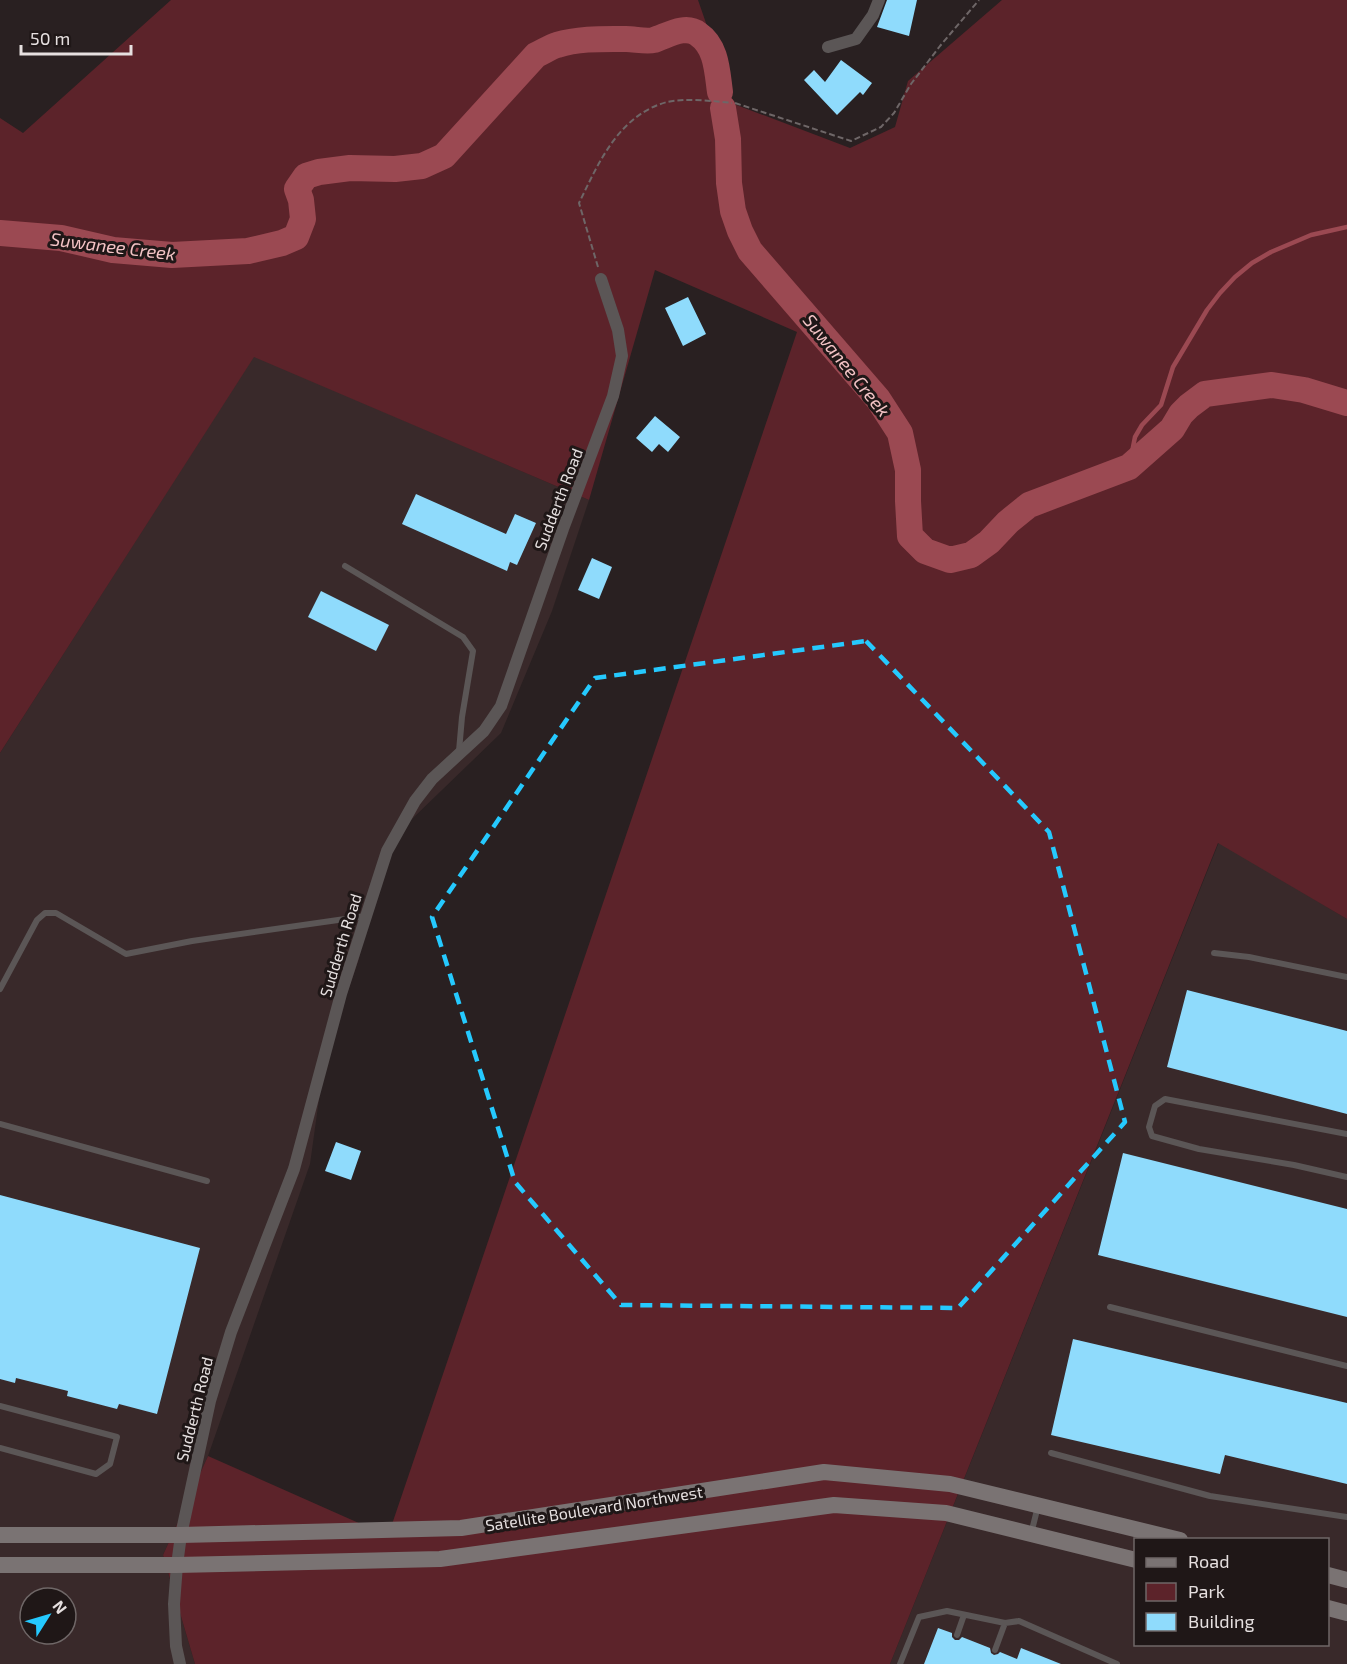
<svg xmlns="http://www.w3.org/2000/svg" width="1347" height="1664" font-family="'Exo 2',sans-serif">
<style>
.built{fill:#39292a;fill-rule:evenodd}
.green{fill:#5c232a}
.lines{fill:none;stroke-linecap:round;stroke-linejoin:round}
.stream{stroke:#9b4952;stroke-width:4.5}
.river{stroke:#9b4952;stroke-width:26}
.building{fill:#8fdbfc}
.path{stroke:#6e6667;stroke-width:2;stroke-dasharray:6 3;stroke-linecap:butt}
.service{stroke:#5b5656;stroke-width:6}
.minor{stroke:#5b5656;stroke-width:12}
.secondary{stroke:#7a7373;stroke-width:16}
.marked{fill:none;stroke:#25c9fe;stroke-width:4.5;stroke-dasharray:12 8;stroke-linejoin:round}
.labels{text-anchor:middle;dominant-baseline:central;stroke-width:6;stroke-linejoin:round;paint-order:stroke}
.street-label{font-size:16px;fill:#e6e0e0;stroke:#1f1717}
.water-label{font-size:18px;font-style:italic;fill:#f3c3c5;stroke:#1f1717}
</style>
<rect width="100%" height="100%" fill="#292021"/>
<path class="built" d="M254,356L589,500L552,611L501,733L383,847L359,959L325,1056L310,1164L208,1456L163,1555L195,1664H0V753ZM30,1598H66V1634H30Z
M1219,842L1347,919V1664H890ZM1136,1540H1328V1644H1136Z"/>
<path class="green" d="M171,0H698L734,104L850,148L895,127L908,81L1002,0H1347V919L1218,843L890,1664H195L163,1555L208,1456L388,1536L797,332L655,270L589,500L254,357L0,753V118L23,133Z"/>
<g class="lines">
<path class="stream" d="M1129,467L1135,437L1142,425L1161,405L1173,367L1207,310L1220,293L1235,277L1252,263L1271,252L1311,235L1347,227"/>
<path class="river" d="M723,108L728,139L729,183L733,211L740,231L750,251L878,399L900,433L908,470V501L910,536L925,551L950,560L971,555L989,542L1008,522L1029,505L1129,467L1172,429L1181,414L1189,406L1205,394L1272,385L1304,390L1347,403
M0,233L61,238L113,250L172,255L248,251L282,243L296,237L303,219L301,200L297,189L306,176L319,172L350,168L395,169L422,166L444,156L536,55C543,52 550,47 557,45C579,38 604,39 626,39C635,39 646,42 654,40C667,36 685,24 698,34C717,47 717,71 720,92"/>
</g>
<path class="building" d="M887,0H917L909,36L877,27Z
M841,60L872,83L863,95L860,92L837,115L804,80L814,70L825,82Z
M688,297L706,334L683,346L665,308Z
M655,416L680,437L668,452L659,444L652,452L636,438Z
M416,494L506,534L515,514L536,523L517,565L510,562L507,571L402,524Z
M592,558L612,567L599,599L578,590Z
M321,591L389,625L376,651L308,617Z
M1187,990L1347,1031V1114L1167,1067Z
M336,1142L361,1151L351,1180L325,1171Z
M1123,1153L1347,1209V1317L1098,1255Z
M0,1195L200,1248L157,1414L119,1404L117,1409L67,1396L68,1391L16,1378L15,1383L0,1379Z
M1073,1339L1347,1403V1484L1225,1455L1220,1474L1051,1435Z
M938,1628L952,1633V1637L955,1640H959L962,1637L990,1648L991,1653L994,1655L998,1654L1000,1652L1017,1659L1021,1648L1061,1664H924Z"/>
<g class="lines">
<path class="path" d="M735,103L851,141L881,127L894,113L911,84L940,46L979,0
M598,267L579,203C599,162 619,115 667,102C683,98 716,101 732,103"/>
<path class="service" d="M345,566L463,637L473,651L462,717L459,751
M1214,953L1249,957L1347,977
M0,989L37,920L45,913H56L126,954L192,941L366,916
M0,1124L207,1181
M1347,1134L1165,1099L1155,1106L1149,1127L1152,1136L1199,1149L1294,1165L1347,1177
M1110,1307L1347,1366
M0,1406L117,1437L110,1464L96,1474L0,1448
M1051,1453L1210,1496L1347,1517
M1031,1534L1038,1506
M957,1635L964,1615
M995,1650L1005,1623
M900,1664L919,1617L947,1611L1005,1623L1019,1621L1117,1664"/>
<path class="minor" d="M828,47L856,39L873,15L879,0
M180,1664L176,1646L174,1604L177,1565L181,1535L210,1401L231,1332L294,1169L341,994L387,851L415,801L432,779L484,731L501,706L563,529L613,396L622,356L618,330L601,279"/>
<path class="secondary" d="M0,1535H181L461,1528L824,1472L950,1484L1180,1540
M0,1565H177L440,1559L834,1505L946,1513L1136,1560
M1328,1575L1347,1580
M1328,1608L1347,1613"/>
</g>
<path class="marked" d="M866,641L1049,832L1125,1122L958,1308L621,1305L515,1182L432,917L595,678Z"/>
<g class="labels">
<g class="street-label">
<text transform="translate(558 499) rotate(-69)">Sudderth Road</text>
<text transform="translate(340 945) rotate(-73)">Sudderth Road</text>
<text transform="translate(194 1409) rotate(-76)">Sudderth Road</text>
<text transform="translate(594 1508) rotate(-9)">Satellite Boulevard Northwest</text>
</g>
<g class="water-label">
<text transform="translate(113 246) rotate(7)">Suwanee Creek</text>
<text transform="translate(847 365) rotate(51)">Suwanee Creek</text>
</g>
</g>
<rect x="1134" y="1538" width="195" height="108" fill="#1f1717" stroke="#6f6767" stroke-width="1.5"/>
<rect x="1146" y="1558" width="30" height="9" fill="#7a7373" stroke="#6f6767" stroke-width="1.5"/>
<text x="1188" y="1568" font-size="18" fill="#e6e0e0">Road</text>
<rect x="1146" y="1583" width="30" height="18" fill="#5c232a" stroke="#6f6767" stroke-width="1.5"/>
<text x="1188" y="1598" font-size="18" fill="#e6e0e0">Park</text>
<rect x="1146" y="1613" width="30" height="18" fill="#8fdbfc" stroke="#6f6767" stroke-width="1.5"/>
<text x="1188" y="1628" font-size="18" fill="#e6e0e0">Building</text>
<g transform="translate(48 1616) rotate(53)"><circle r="28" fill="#1f1717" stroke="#6f6767" stroke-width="1.5"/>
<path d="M0-4.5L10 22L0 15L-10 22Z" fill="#25c9fe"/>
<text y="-9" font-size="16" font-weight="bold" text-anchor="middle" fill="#e6e0e0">N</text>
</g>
<path d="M21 45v9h110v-9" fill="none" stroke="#e6e0e0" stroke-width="3"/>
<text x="30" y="45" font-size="18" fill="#e6e0e0" stroke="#1f1717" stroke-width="4.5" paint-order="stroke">50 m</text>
</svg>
